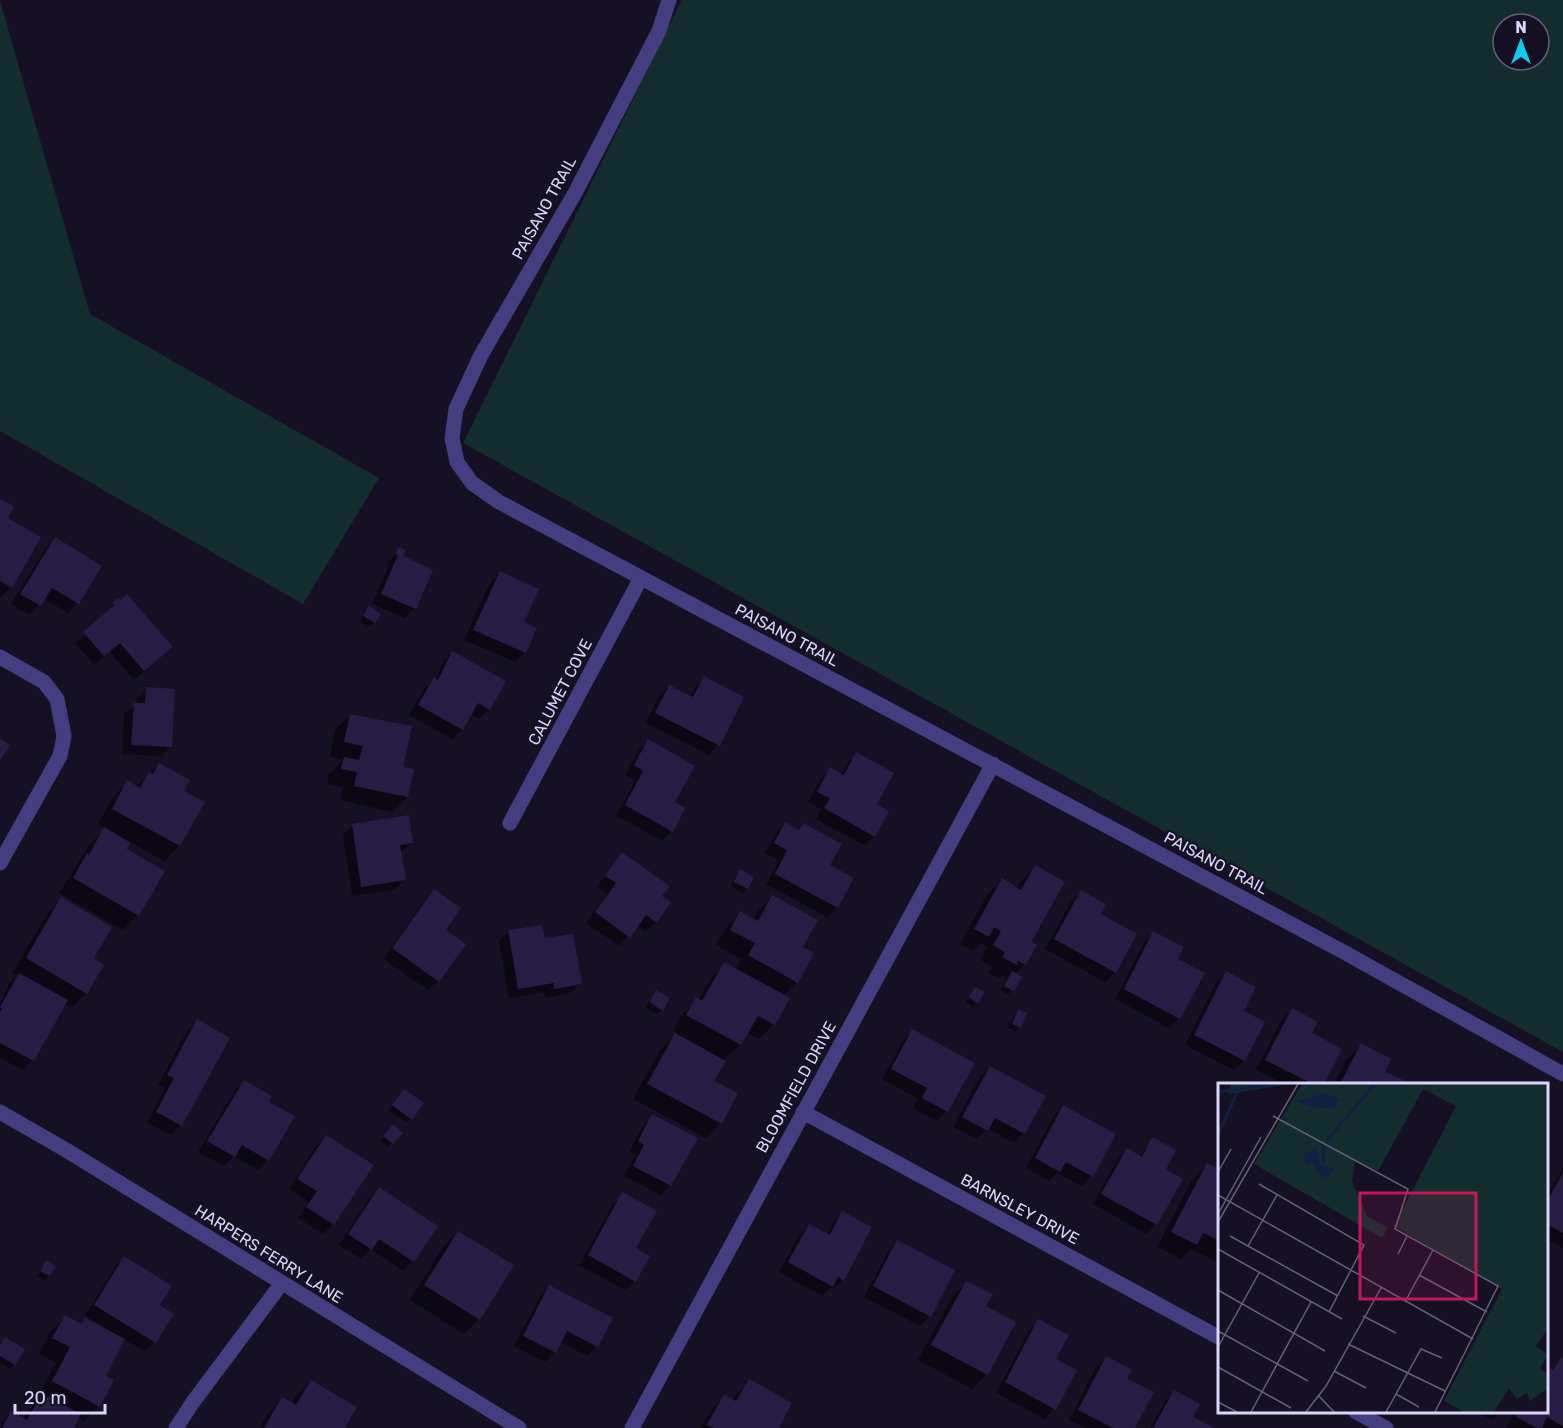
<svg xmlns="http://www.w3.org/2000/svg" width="1563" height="1428" font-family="Rubik,sans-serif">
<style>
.green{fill:#132d2e;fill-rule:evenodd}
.shadow{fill:#0007}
.building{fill:#271d44}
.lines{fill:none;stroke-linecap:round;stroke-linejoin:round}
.minor{stroke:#443e80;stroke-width:15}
.labels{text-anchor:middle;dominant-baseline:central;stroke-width:4.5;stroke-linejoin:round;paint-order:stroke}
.street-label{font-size:16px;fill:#dcd6fc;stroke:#151024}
.inset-river{fill:none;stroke:#0f2044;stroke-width:3}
.inset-road{fill:none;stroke:#655f7a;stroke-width:1.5}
.view{fill:#c2185b;fill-opacity:0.15;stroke:#c2185b;stroke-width:3}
.inset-edge{fill:none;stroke:#dcd6fc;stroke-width:3}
</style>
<rect width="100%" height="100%" fill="#151024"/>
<path class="green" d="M682,0H1563V1052L463,443ZM1503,24H1539V60H1503Z
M0,1L90,314L379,478L303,604L0,431Z"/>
<path class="shadow" d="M0,500L11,587L0,598Z
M55,539L77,603L68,613L44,599L30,615L11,604L45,549Z
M399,549L414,608L405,618L372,604L389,565L387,564Z
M500,573L522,623L535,628L524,653L515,662L464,640L490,582Z
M118,600L161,656L134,680L109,651L94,665L75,643L104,616L103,614Z
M369,608L374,622L370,627L359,621Z
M452,652L504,681L489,709L479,719L470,714L462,729L452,739L409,715L424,689L435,680L443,662Z
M704,678L718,745L709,755L646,723L659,696L669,686L690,697L694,688Z
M147,689L171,746L161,756L122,754L124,714L136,705L137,699Z
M350,715L401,768L412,770L407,797L392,812L340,800L343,787L327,784L329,774L343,760L330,756L335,730Z
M648,741L673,803L671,831L662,841L616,815L635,781L625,775L638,751Z
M857,754L875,805L874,836L864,845L816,819L821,809L808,802L821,779L831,769L841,775L847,764Z
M159,765L182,792L179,846L164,861L130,842L127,851L138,915L123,930L59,893L90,844L105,828L98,824L113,797L127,782L136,787Z
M785,824L797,830L803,825L828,865L837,907L827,917L766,884L779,861L765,853L775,834Z
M353,825L412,842L400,853L404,880L394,890L352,896L343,835Z
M623,854L660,896L656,922L646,932L637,925L619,946L586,923L607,894L597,886Z
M1035,867L1029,943L1025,964L1015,974L1020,977L1008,995L1000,990L1007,978L1003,976L1000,979L989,973L992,967L980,960L987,946L981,943L973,951L960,944L987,895L1002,880L1016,888L1020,882Z
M740,871L747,888L742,893L730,886Z
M434,891L444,930L438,981L428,990L383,959L424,901Z
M1081,892L1099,914L1115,972L1105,982L1045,949L1071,902Z
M772,897L800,948L797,982L783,996L774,1024L759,1039L747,1033L740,1045L725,1059L712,1081L736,1094L720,1123L706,1138L633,1099L660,1050L677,1033L673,1030L682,1014L698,1000L710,979L725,964L735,970L741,959L716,945L726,928L740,913L753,920L757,912Z
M62,899L92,959L86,993L71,1008L64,1004L33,1060L23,1070L0,1058V1003L9,984L17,976L12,973L47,914Z
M509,932L543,940L580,983L570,993L545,998L544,992L509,998L499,941Z
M1154,933L1176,959L1179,1018L1169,1028L1115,999L1144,943Z
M1226,973L1242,1012L1244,1060L1234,1070L1185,1045L1216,983Z
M656,992L662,1010L657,1014L645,1007Z
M968,998L976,1003L973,1006L965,1002Z
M1292,1010L1310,1034L1340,1050L1322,1084H1284L1256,1070L1282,1019Z
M1019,1011L1020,1027L1015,1031L1008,1028L1014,1015Z
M197,1021L181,1125L171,1135L147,1122L165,1088L158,1085L187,1031Z
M912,1031L947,1111L937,1121L913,1108L918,1099L882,1079L903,1041Z
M1361,1045L1383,1072L1408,1084H1334L1346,1060Z
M990,1068L1024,1133L1014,1143L987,1128L977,1139L953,1127L980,1077Z
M1429,1080L1438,1084H1425Z
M244,1082L267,1102L293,1117L268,1160L258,1170L234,1156L224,1166L198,1152L234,1092Z
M399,1095L411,1119L407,1123L389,1110Z
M1063,1107L1091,1176L1082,1186L1057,1173L1049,1181L1026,1168L1053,1117Z
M653,1116L696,1139L670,1186L660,1195L624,1176L635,1155L629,1152L643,1126Z
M389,1131L401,1133L387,1147L380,1141Z
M326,1136L333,1224L323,1234L298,1218L308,1202L289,1189L316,1146Z
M1153,1139L1164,1170L1156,1224L1146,1234L1093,1204L1117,1160L1127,1150L1139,1157Z
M1207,1165L1220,1171L1219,1263L1191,1249L1181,1259L1157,1247L1192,1180Z
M1563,1168V1248L1546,1239V1197Z
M379,1189L413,1261L403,1271L370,1249L361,1259L339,1245L369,1199Z
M623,1194L634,1249L635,1281L625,1290L579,1265L613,1204Z
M843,1213V1280L833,1289L830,1288L822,1296L779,1272L799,1235L809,1225L826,1235L833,1223Z
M458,1232L479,1319L464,1334L410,1300L443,1247Z
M897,1242L929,1316L920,1326L864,1297L888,1252Z
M124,1258L158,1306L154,1342L145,1352L124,1339L104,1377L99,1406L84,1421L78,1418L72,1428H0L2,1422L11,1413L24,1419L32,1405L39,1397L38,1396L56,1363L39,1354L50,1332L65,1317L81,1325L86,1320L102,1329L103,1326L85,1316L115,1267Z
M47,1262L49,1275L44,1280L37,1276Z
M967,1282L984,1306L987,1374L972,1389L918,1360L952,1297Z
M550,1287L611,1318L597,1346L587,1356L560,1342L555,1352L545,1362L514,1346L540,1297Z
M1038,1321L1054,1359V1409L1045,1419L996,1393L1029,1331Z
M5,1339L14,1364L10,1369L0,1363V1344Z
M1106,1358L1133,1428H1085L1069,1420L1096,1367Z
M1561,1359L1563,1360V1428H1510L1506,1426L1515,1412H1546L1551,1370Z
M311,1381L343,1428H259L268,1414L283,1399L291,1404L296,1396Z
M749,1381L777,1428H700L710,1411L725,1396L732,1400Z
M1175,1392L1191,1417L1211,1428H1150L1165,1402Z
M1476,1412H1501L1492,1420Z"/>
<path class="building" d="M0,499L14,506L8,518L41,537L12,588L0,581Z
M55,537L102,566L79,604L52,588L41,606L20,594Z
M399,547L406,550L403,556L433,570L416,609L381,594L398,555L395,554Z
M500,571L539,589L524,622L537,628L526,653L473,630Z
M127,594L173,647L144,671L120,643L104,656L83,632L114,605L112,603L118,598L120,600Z
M369,606L381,614L375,623L363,616Z
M452,651L506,681L490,710L478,703L463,730L418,705L434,677L438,680Z
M704,676L744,697L720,746L655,713L669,685L693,697Z
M146,687L175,689L172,747L131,745L134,703H145Z
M350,714L412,726L403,767L414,769L408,797L354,786L357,772L341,769L344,757L359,760L363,746L344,742Z
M0,738L10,745L0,761Z
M648,739L695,766L675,802L685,808L673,832L625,805L643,771L634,765Z
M856,752L894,773L877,804L889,811L875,837L824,808L830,798L817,792L830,767L844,775Z
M159,763L190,780L184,791L205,802L180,846L112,809L127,780L140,788L149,772L153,774Z
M409,815L413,843L400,845L406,880L361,887L352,824Z
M785,822L799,830L803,823L842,844L830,865L854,878L838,908L775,874L787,850L774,843Z
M104,827L131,843L127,849L165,871L139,916L73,878L87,853L89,855Z
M622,852L670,886L662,896L671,902L657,923L646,915L630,938L595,912L616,883L605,876Z
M1035,865L1065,882L1031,942L1037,945L1026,965L1018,961L1017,965L1002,957L1005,952L993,945L1001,931L994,927L989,937L974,929L1002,878L1021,890Z
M740,869L754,877L748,889L734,882Z
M434,889L461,908L446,930L466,944L439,982L392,948Z
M1081,890L1106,904L1101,914L1137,934L1116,973L1054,939Z
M772,895L818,920L803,947L814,953L798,983L748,955L755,943L730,930L740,911L758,921Z
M61,897L112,927L94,958L104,965L87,994L26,958Z
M542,925L545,938L573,934L582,984L554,989V983L518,989L508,930Z
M1153,931L1184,947L1178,959L1205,973L1180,1019L1124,989Z
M724,962L790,998L775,1025L758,1016L741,1045L686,1015L696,997L702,1001Z
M1012,971L1022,977L1014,991L1004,986Z
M1226,971L1256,987L1244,1011L1265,1022L1245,1061L1194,1035Z
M19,973L68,1000L34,1061L0,1043V1012L2,1008L0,1007Z
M975,987L985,992L978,1003L969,997Z
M656,990L670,998L663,1011L649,1002Z
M1292,1008L1318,1022L1312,1033L1342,1049L1324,1084H1313L1265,1060Z
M1018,1009L1027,1013L1021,1028L1012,1024Z
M197,1019L230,1038L182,1126L156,1112L174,1078L167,1075Z
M912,1029L975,1063L948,1112L922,1098L927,1088L891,1069Z
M675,1033L726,1061L714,1081L738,1093L722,1124L647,1084Z
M1361,1043L1391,1059L1385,1071L1411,1084H1340Z
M990,1066L1046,1096L1025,1134L995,1118L988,1131L962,1117Z
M244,1080L272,1096L269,1102L295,1116L269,1161L242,1145L235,1157L207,1141Z
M404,1089L424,1103L412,1120L392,1105Z
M1063,1105L1116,1134L1093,1177L1066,1162L1060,1172L1035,1158Z
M652,1114L698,1138L671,1186L633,1166L644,1145L638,1141Z
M393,1124L403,1133L393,1144L383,1136Z
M326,1135L374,1165L334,1225L306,1207L317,1191L297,1179Z
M1152,1137L1176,1150L1166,1169L1183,1179L1157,1225L1101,1194L1127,1148L1142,1157Z
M1207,1163L1220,1170V1241L1203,1233L1197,1245L1171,1232Z
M1563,1173V1233L1546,1224V1203Z
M379,1187L438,1226L414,1262L379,1239L372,1250L348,1234Z
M622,1192L657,1211L636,1248L650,1256L636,1282L588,1255Z
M842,1211L872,1227L844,1281L838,1277L833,1287L788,1262L809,1224L830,1235Z
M458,1231L514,1265L480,1320L424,1285Z
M897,1240L955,1270L931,1317L873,1286Z
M124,1256L172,1286L160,1305L174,1314L156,1343L94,1305Z
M46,1260L56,1266L50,1276L40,1271Z
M966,1281L993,1294L986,1306L1016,1322L988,1375L931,1345Z
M549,1285L613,1318L598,1347L567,1331L556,1353L523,1336Z
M65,1315L82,1324L85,1318L125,1339L106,1376L114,1380L100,1407L52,1381L70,1347L52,1338Z
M1038,1319L1069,1335L1056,1359L1077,1370L1056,1410L1005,1382Z
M5,1337L25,1349L15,1365L0,1356V1345Z
M1106,1356L1132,1370L1127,1379L1154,1392L1135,1428H1113L1078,1410Z
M1561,1357L1563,1358V1426L1547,1417L1542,1428H1537L1515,1416L1518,1412H1546V1366L1553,1370Z
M749,1379L792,1403L779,1428H714L707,1425L724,1394L736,1401Z
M311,1380L357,1407L345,1428H264L282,1397L296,1405Z
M1174,1390L1200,1404L1193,1417L1215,1428H1153Z
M42,1393L81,1414L74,1428H2L11,1411L27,1420Z"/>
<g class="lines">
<path class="minor" d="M669,0L659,31L575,193L481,355L456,409L452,438L457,462L472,483L499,502L1340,950L1563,1074
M0,657L44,682L57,699L64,736L60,756L0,863
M510,823L641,578
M0,1112L66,1150L519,1428
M803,1112L1220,1338
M1356,1412L1386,1428
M176,1428L193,1402L282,1283
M632,1428L993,764"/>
</g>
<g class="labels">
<g class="street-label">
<text transform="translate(544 208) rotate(-61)">PAISANO TRAIL</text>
<text transform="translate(787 635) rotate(28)">PAISANO TRAIL</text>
<text transform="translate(560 692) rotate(-62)">CALUMET COVE</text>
<text transform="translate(1216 863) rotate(28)">PAISANO TRAIL</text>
<text transform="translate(796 1087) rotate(-61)">BLOOMFIELD DRIVE</text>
<text transform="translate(1020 1209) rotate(28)">BARNSLEY DRIVE</text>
<text transform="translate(269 1254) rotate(32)">HARPERS FERRY LANE</text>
</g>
</g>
<g transform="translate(1218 1083)">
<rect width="330" height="330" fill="#151024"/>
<path d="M13,1H71L10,11ZM84,1H330V245L318,263L330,272L322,285L330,291V305L312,318L309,310L299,316L291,305L276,329H246L226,318L284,206L176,143L238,23L205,6L160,88L137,78L134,98L149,133L170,145L164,155L36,81Z" fill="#132d2e"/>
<path d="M106,10L122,16L117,26L92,24L79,18ZM99,65L102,82L117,86L108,95L99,90L96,80L88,82L86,71Z" fill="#0f2044"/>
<path class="inset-river" d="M0,9L58,1M0,51L20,8M108,58L157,1M105,81L106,62"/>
<path class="inset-road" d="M55,33L190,106L177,146L280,203L217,329M0,89L13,66M41,101L146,162L111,229M0,112L255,256M0,131L43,54M0,139L80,1M12,153L120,213M30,163L59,112M0,166L124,236M180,171L189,153M201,192L269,229M0,207L107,268M187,219L215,167M145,233L178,250M0,248L90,298M130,261L227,308M0,264L41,190M0,284L73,325M116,288L148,305M178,311L201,324M100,312L116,329M0,319L19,329M33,329L93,219M88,329L108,303L163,205M168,329L203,266L224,275"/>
<path class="view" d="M142,110H258V216H142Z"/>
<rect width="330" height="330" class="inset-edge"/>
</g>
<g transform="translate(1521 42)"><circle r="28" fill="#151024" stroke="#655f7a" stroke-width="1.5"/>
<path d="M0-4.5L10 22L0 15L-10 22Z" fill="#0fccef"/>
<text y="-9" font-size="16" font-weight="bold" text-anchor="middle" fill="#dcd6fc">N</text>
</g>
<path d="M15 1404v9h90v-9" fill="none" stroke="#dcd6fc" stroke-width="3"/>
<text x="24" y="1404" font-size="18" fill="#dcd6fc" stroke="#151024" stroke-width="4.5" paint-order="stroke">20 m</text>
</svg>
